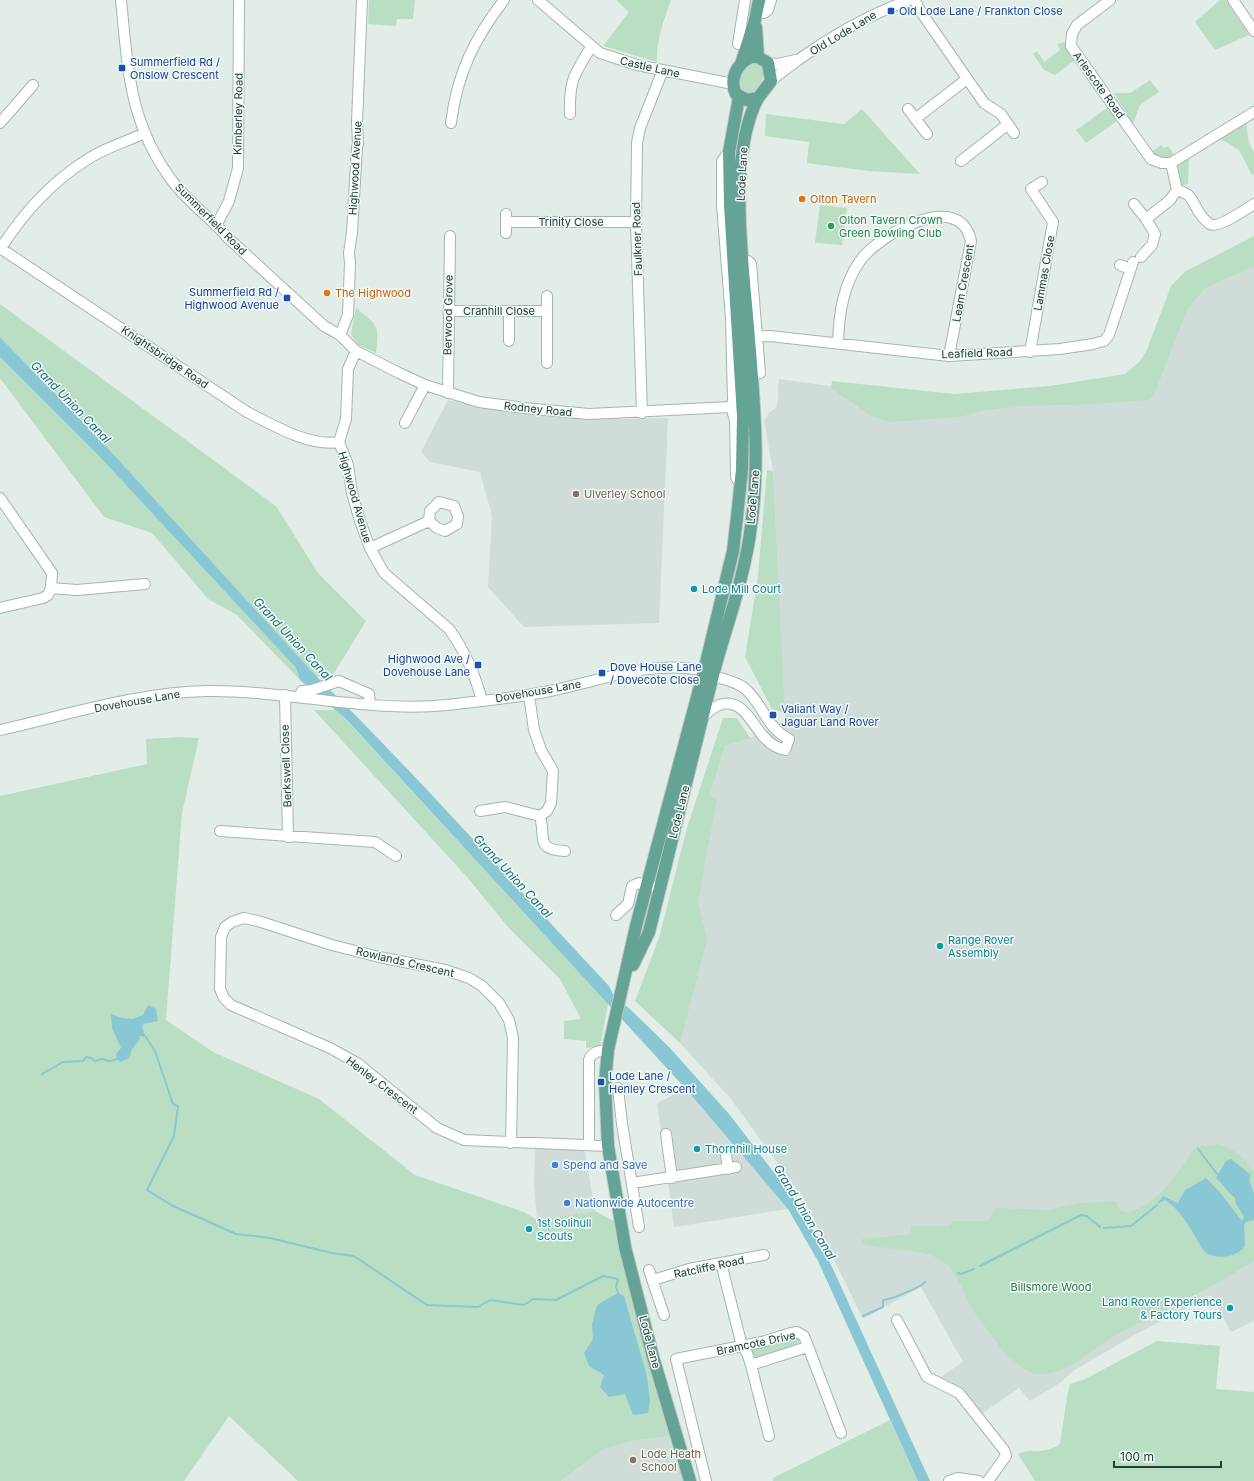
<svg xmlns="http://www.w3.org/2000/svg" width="1254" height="1481" font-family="Inter,sans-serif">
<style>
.built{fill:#d0dcd7}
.green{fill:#badec4;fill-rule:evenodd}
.water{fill:#88c7d3}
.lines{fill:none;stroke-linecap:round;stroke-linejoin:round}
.stream{stroke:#88c7d3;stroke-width:2}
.minor-casing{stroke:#a4b5af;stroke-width:12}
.major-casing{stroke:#c1c9c7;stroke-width:14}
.minor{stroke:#fff;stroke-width:10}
.major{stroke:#65a394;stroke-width:12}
.transit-dot{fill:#1a4fb4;stroke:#f2f9f6;stroke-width:1.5}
.food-dot{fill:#e8710a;stroke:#f2f9f6;stroke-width:1.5}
.leisure-dot{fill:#2e9e5b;stroke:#f2f9f6;stroke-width:1.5}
.education-dot{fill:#8d6e63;stroke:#f2f9f6;stroke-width:1.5}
.culture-dot{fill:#0f9aa8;stroke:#f2f9f6;stroke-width:1.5}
.shop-dot{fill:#3f7fe0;stroke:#f2f9f6;stroke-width:1.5}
.labels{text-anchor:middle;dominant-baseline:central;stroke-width:3;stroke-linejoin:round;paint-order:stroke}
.transit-label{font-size:11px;fill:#164399;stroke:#f2f9f6;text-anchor:start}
.street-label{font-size:11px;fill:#213e37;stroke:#f2f9f6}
.food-label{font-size:11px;fill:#c56008;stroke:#f2f9f6;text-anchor:start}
.leisure-label{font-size:11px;fill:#27864d;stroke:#f2f9f6;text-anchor:start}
.education-label{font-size:11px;fill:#785e54;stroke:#f2f9f6;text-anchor:start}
.culture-label{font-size:11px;fill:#0d838f;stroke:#f2f9f6;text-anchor:start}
.shop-label{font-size:11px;fill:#366cbe;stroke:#f2f9f6;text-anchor:start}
.park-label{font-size:11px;fill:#2a7648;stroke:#f2f9f6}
.water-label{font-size:12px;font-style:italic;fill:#196b7c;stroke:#f2f9f6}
</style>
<rect width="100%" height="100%" fill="#e2ede8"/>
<path class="built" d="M1254,244V1321L1231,1332L1211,1295L1138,1333L1073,1371L1060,1383L1030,1401L1019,1388L974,1419L957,1396L931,1383L963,1362L921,1287L863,1319L804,1199L731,1099L680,1043L683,973L710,797L725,746L750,738L785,720L773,471L764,421L769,413L777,407L779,379L940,401L1138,376L1176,290Z
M448,400L500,411L554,417L619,419L668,418L659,623L524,627L488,587L492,516L480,472L430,462L421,452Z
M686,1089L788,1209L674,1227L657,1103Z
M535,1149H578L585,1152L595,1211L537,1220L534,1184Z
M671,1436L684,1481H561L604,1449L637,1440Z"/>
<path class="green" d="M369,0H415L413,19H397L396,26L368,24Z
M616,0H671C664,19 656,42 657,62L603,46L629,12Z
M1220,0H1226L1249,35L1215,50L1195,22Z
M1065,42L1074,61L1055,75L1044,70L1033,54L1037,51L1044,62L1060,50L1057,44Z
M756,61L763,66C766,80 756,100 740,89C737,75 743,67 756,61Z
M1150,80L1159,92L1140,105L1133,124L1114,93H1130Z
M1107,108L1117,121L1086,143L1076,130Z
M862,109L920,174L869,171L807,163L809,142L765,136L766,114L844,124Z
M1246,122L1249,143L1254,152V174L1252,175L1239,150L1219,138Z
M1161,145L1164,148L1168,146L1174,155L1168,160L1154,157L1151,152Z
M1189,156L1188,184L1180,186L1175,166Z
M820,205L847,208L842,245L815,243Z
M1254,236V266L1205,288L1187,310L1154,395L1147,400L1096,404L1017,406L982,411L960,417L890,422L871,416L831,388L832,381L954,394L1050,386L1125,374L1140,361L1146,352L1171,286L1186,271Z
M0,304L276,506L318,573L366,621L333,675L317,677L104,444L0,337Z
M356,308C379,326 379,325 376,353L358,345L351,334Z
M0,357L98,455L296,668L300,680L237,615L208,599L152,533L104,517L0,378Z
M767,470L773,471L785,713L772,709L745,657L758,576Z
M314,710H337L608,1004L600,1047L586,1048V1041L564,1039V1021L581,1019L560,979L508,927L467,877Z
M723,718H737L750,738L725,746L710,796L717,799L698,901L707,939L680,1043L635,1001L659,938L687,828Z
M181,737L199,738L182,813L166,1020L213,1052L319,1099L415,1175L524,1212L537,1220L595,1211L617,1223L671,1436L637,1440L604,1449L561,1481H298L229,1416L184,1481H0V796L147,764L146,739Z
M1219,1144C1234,1150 1246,1157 1254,1173V1260L1252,1263C1237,1270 1224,1280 1210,1287C1179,1303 1148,1318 1117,1334C1094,1347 1065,1378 1036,1374C1022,1372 1017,1360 1006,1355C996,1341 985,1327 975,1313C960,1293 962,1270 935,1257C917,1249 886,1249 866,1245L861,1242L862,1239L911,1234V1226H950L953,1221H987L990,1219L994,1210L997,1208L1047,1210L1079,1203L1116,1201C1117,1207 1119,1211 1125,1212C1146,1213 1172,1182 1183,1165C1188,1159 1188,1154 1195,1148C1200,1144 1212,1145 1219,1144ZM1206,1178L1219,1191L1241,1221L1205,1253C1194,1234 1184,1212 1165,1200L1168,1197L1178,1203L1185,1190Z
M795,1334L801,1338L798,1345L757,1358L751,1352L753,1346Z
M1157,1341L1220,1346L1216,1389L1254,1392V1481H1035L1018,1454C1034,1447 1042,1456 1060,1444L1067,1397L1070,1384L1085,1379Z
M890,1420L918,1481H773V1478Z"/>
<path class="water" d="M0,337L104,444L317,677C418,776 512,883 609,986L614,996L631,1010L669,1047L729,1114L792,1196L821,1243L930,1481H918L818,1261L788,1209L686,1089L345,718L300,680L296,668L98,455L0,357Z
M148,1005L156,1009L158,1021L143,1024L142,1027L146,1037L139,1036L140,1039L132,1049L129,1058L120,1062L117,1059L116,1054L121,1048L112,1028L111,1014L122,1018L133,1019L143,1015Z
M1231,1159L1251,1175L1249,1180L1254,1194V1220L1246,1222L1244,1225L1245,1246C1237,1257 1219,1260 1206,1253C1202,1250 1199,1242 1196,1238C1188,1224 1179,1209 1165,1200L1157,1204L1163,1196L1178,1203L1185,1190L1206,1178L1219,1191L1242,1221L1244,1217L1235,1202V1198C1227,1192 1223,1184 1216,1178L1226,1161Z
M618,1293L624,1296L647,1376L650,1400L648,1413L633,1415L625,1394L609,1397L600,1387L604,1375L589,1366L584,1353L593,1339L592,1324L597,1305Z"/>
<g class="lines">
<path class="stream" d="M146,1037L155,1051L173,1104L178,1106L174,1136L147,1190L173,1206L236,1234L270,1238L332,1253L354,1256L427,1305L478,1307L490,1300L524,1305L533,1299L556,1300L603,1276L618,1279L616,1287L618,1293
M42,1074L63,1062L83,1061L86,1057L91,1058L95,1061L102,1059L110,1061L117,1059
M1198,1149L1217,1174
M1104,1228L1131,1226L1157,1205
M980,1266L1081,1215L1087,1216L1100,1227
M958,1273L961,1274L974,1269
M863,1316L883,1307V1300C890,1300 921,1287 925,1282"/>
<g class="minor-casing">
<path id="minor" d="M121,0C128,69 129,124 173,182C189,203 211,218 228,238L324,326L340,335L356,351L399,373L425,385L479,402L524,408L589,414L731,407
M538,0L600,53L637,65L733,84
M915,0L919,9L984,103L1001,114L1014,133
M1110,0L1077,25L1072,34L1071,46L1151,159L1162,163H1171L1254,112
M1233,0L1254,31
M756,13H764L768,10L771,0
M738,44L745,0
M768,63L777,64L796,60
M771,81C780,73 789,67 798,60C833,35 868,15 909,0
M908,109L927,134
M570,114C569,80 574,75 591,47
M915,119L967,79
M0,123L33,85
M451,123C457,74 474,39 504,0
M729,152L722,161V205L731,318L733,401L731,407L735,420L736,477L740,484
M961,161L1007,125
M1177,190C1191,195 1189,195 1196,207C1199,213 1205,221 1210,224C1218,229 1246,209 1254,204
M1134,204L1146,219
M506,222H636
M217,224L229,201L238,168L239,0
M506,233V214
M0,248L247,412C273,425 309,447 339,442
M1,248C24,212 51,182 88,159C103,149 122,143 138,136
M1141,257L1152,245L1155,234L1146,219L1170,200L1177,190L1171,163
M744,262L748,261L751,264L760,373
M1120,265L1130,269
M448,311H547V363
M509,311V341
M547,311V296
M340,335L348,315L350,263L349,253L352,232L357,147L358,144L357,122L362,0
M741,337L770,336L949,356L1060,349L1093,344L1104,341L1109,335L1133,262
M838,342C839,314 843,285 860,261C878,235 960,188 971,241L949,356
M356,351L348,369L346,419L339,442L348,465L352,493L360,521L370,548L384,573L449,629C465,651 475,674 482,701
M1030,352L1053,222L1031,189L1042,182
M448,393L450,236
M642,413L636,222L637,143L640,128L663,70
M405,423L425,385
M0,498L52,573L51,588
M370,548L429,521L430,511L439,502L454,506L458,516L457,524L445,531L437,528L429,521
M0,608L43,598L48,595L51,588L77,590L145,584
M285,695L288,837
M300,695L302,691L312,690L339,681L369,694L370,705
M529,695L534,730L541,750L553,771L551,803L547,811L540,816C546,838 535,850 565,851
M704,716C708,712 714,707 719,705C742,697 752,724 764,737C770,744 777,748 785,750L789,739C766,728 762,701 743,687C734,681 723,679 713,676
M0,730C67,715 139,692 207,691C287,690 368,713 447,705C481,701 516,698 550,691C600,681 653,659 704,671
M480,811L505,807L540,816
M220,831L375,842L396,856
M616,915L628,904L632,886L639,883L655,887
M618,1088L622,1124L639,1227
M666,1134L672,1178
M511,1143L513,1038L509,1020L499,1003L482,986L469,978L445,970L379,957L332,945L258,921L244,918L232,922L225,927L221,937L220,989L224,998L231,1005L330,1048L357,1063L437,1128L464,1140L608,1146
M589,1144V1060C592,1051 600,1051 608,1050
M726,1155L728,1169
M632,1183L736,1167
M721,1263L742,1346L747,1353L751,1365L769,1436
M649,1270L664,1315
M653,1280L689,1269L764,1255
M897,1320L927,1377L959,1393L1004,1450L1006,1456L988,1481
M751,1365L807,1347
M706,1481L676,1359L762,1342L791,1333L797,1332L804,1336L841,1433
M949,1481L958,1478L979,1481"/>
</g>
<g class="major-casing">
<path id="major" d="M756,27L758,57
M751,57H758L768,63L771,81L758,98L747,100L736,94C729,80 736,64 751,57Z
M742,61L755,20L759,0
M633,965L649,932C671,847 691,760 713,675C726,626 745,577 751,526C760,464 754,401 749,339C744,271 726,158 758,98
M690,1481L653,1357L625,1247L608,1146L605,1082L608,1050L636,926L704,671L733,551L737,517L742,469L743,416L730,205L729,152L739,97"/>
</g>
<use href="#minor" class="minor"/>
<use href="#major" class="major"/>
</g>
<g class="transit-dot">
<rect x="887" y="7" width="8" height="8" rx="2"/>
<rect x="118" y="64" width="8" height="8" rx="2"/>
<rect x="283" y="294" width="8" height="8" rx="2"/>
<rect x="474" y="661" width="8" height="8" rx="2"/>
<rect x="598" y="669" width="8" height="8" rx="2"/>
<rect x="769" y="711" width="8" height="8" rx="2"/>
<rect x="597" y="1078" width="8" height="8" rx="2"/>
</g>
<g class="food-dot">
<circle cx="802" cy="199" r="4"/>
<circle cx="327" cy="293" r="4"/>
</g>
<circle class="leisure-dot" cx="831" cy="226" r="4"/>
<g class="education-dot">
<circle cx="576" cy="494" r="4"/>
<circle cx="633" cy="1460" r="4"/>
</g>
<g class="culture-dot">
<circle cx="694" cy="589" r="4"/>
<circle cx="940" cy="946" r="4"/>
<circle cx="697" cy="1149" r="4"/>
<circle cx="529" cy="1229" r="4"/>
<circle cx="1230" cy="1308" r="4"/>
</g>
<g class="shop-dot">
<circle cx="555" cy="1165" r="4"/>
<circle cx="567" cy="1203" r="4"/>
</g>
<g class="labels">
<g class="transit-label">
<text x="899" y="11">Old Lode Lane / Frankton Close</text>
<text x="130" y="62">Summerfield Rd /<tspan x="130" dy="13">Onslow Crescent</tspan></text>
<text x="279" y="292" text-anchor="end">Summerfield Rd /<tspan x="279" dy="13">Highwood Avenue</tspan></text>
<text x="470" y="659" text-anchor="end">Highwood Ave /<tspan x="470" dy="13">Dovehouse Lane</tspan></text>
<text x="610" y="667">Dove House Lane<tspan x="610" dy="13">/ Dovecote Close</tspan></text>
<text x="781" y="709">Valiant Way /<tspan x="781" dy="13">Jaguar Land Rover</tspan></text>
<text x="609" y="1076">Lode Lane /<tspan x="609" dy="13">Henley Crescent</tspan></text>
</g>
<g class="street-label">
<text transform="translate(843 33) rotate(-31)">Old Lode Lane</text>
<text transform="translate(650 67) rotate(13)">Castle Lane</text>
<text transform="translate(1099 85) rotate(54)">Arlescote Road</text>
<text transform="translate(238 114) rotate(-89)">Kimberley Road</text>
<text transform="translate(355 168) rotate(-87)">Highwood Avenue</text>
<text transform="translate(742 174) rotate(-87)">Lode Lane</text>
<text transform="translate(211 219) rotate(45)">Summerfield Road</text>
<text x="571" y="222">Trinity Close</text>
<text transform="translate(637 239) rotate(-92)">Faulkner Road</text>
<text transform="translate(1044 273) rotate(-80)">Lammas Close</text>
<text transform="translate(963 283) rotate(-80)">Leam Crescent</text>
<text x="499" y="311">Cranhill Close</text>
<text transform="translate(448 315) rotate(-89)">Berwood Grove</text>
<text transform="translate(977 353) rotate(-2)">Leafield Road</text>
<text transform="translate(165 357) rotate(34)">Knightsbridge Road</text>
<text transform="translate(538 409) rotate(6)">Rodney Road</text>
<text transform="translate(355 497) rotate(74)">Highwood Avenue</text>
<text transform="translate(753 497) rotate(-85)">Lode Lane</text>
<text transform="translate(538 691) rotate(-10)">Dovehouse Lane</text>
<text transform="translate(137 701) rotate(-10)">Dovehouse Lane</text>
<text transform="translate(286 766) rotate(-92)">Berkswell Close</text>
<text transform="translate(679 812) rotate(-76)">Lode Lane</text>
<text transform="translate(405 962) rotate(13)">Rowlands Crescent</text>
<text transform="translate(382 1085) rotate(37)">Henley Crescent</text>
<text transform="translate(709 1267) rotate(-12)">Ratcliffe Road</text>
<text transform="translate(650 1342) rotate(75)">Lode Lane</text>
<text transform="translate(756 1343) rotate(-12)">Bramcote Drive</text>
</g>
<g class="food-label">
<text x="810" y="199">Olton Tavern</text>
<text x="335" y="293">The Highwood</text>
</g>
<g class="leisure-label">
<text x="839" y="220">Olton Tavern Crown<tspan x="839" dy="13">Green Bowling Club</tspan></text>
</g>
<g class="education-label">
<text x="584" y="494">Ulverley School</text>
<text x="641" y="1454">Lode Heath<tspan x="641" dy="13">School</tspan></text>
</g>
<g class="culture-label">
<text x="702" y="589">Lode Mill Court</text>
<text x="948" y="940">Range Rover<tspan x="948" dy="13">Assembly</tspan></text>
<text x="705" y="1149">Thornhill House</text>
<text x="537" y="1223">1st Solihull<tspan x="537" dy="13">Scouts</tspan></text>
<text x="1222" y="1302" text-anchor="end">Land Rover Experience<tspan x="1222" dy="13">&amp; Factory Tours</tspan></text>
</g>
<g class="shop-label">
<text x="563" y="1165">Spend and Save</text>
<text x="575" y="1203">Nationwide Autocentre</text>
</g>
<g class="park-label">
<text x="1051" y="1287">Billsmore Wood</text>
</g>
<g class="water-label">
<text transform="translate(71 402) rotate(46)">Grand Union Canal</text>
<text transform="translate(293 639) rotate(47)">Grand Union Canal</text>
<text transform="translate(513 876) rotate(47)">Grand Union Canal</text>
<text transform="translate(805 1212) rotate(59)">Grand Union Canal</text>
</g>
</g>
<path d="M1114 1461v6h107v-6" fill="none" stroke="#213e37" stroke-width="2"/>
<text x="1120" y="1461" font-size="12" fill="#213e37" stroke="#f2f9f6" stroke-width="3" paint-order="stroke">100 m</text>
</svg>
